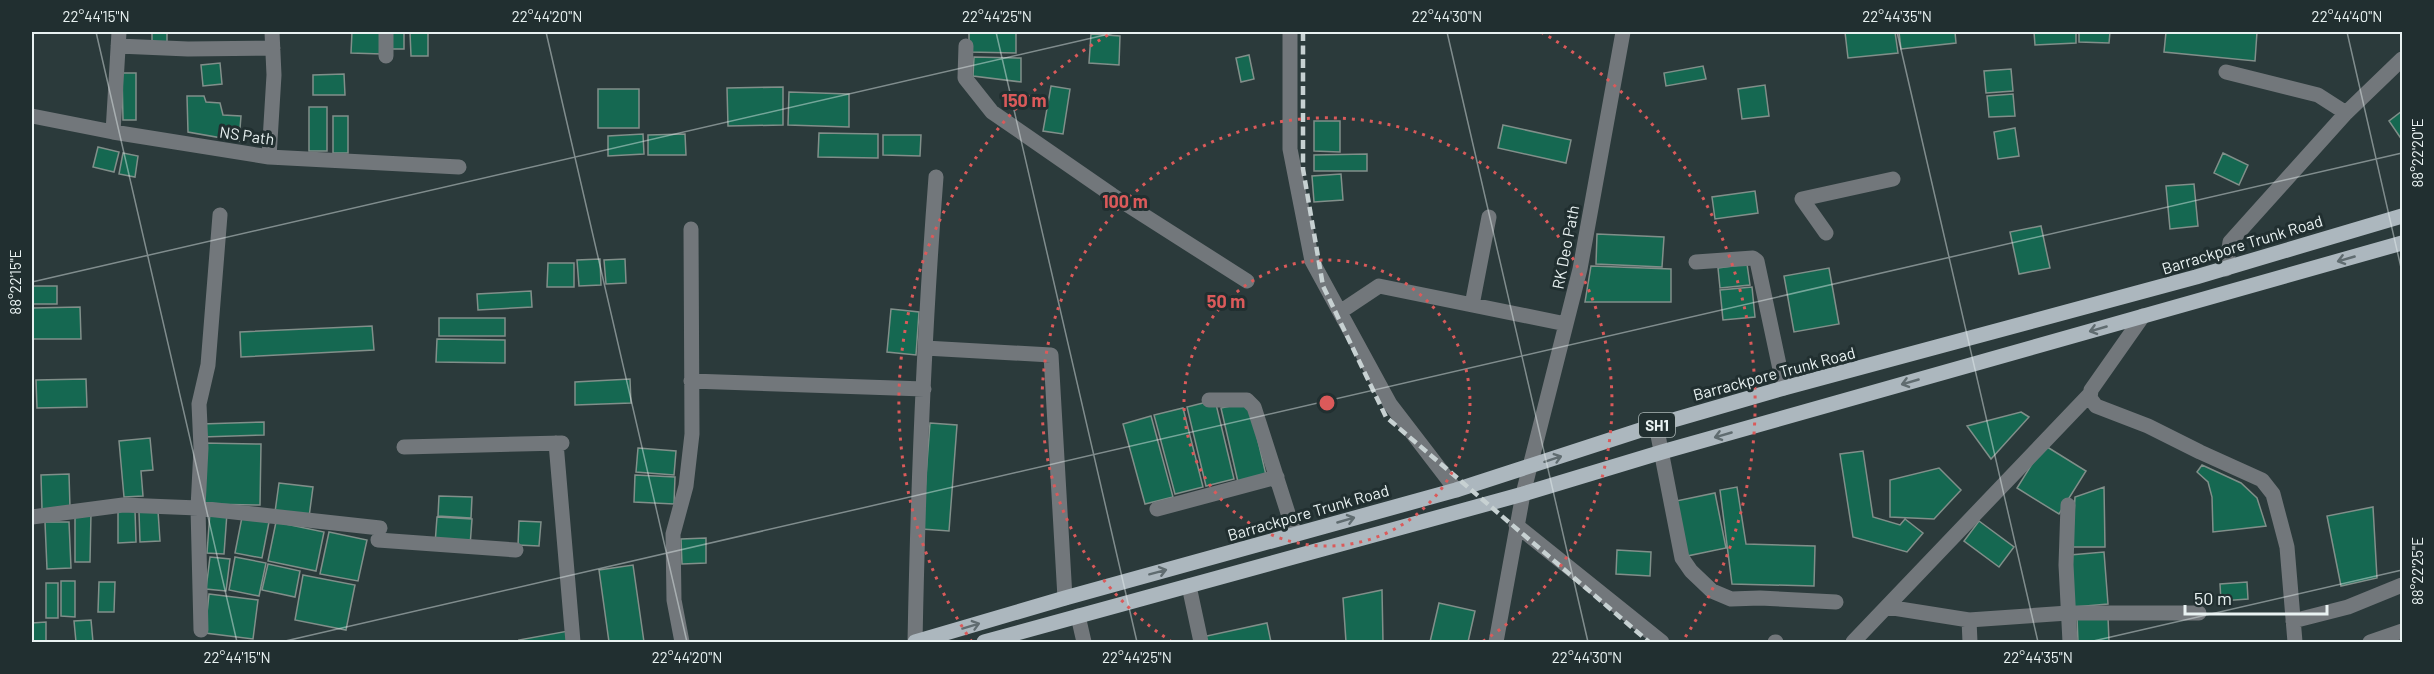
<svg xmlns="http://www.w3.org/2000/svg" width="2434" height="674" font-family="Barlow,sans-serif">
<style>
.building{fill:#156851;stroke:#818f8a;stroke-width:1.5}
.lines{fill:none;stroke-linecap:round;stroke-linejoin:round}
.minor{stroke:#72777b;stroke-width:15}
.major{stroke:#acb7be;stroke-width:15}
.rail{stroke:#c7d1d2;stroke-width:4.5;stroke-dasharray:9 4.5;stroke-linecap:butt}
.oneway{stroke:#606c70}
.ticks{fill:none;stroke:#e9f2f2;stroke-width:1.5;stroke-opacity:0.45}
.ring{fill:none;stroke:#db5a5a;stroke-width:3;stroke-dasharray:3 6}
.labels{text-anchor:middle;dominant-baseline:central;stroke-width:6;stroke-linejoin:round;paint-order:stroke}
.shield{fill:#212f30;stroke:#adb8b8;stroke-width:1.5}
.shield-label{font-size:15px;font-weight:bold;fill:#e9f2f2}
.street-label{font-size:16px;fill:#e9f2f2;stroke:#212f30}
.centre{fill:#db5a5a;stroke:#212f30;stroke-width:3}
.ring-label{font-size:18px;text-anchor:middle;font-weight:bold;fill:#db5a5a;stroke:#212f30;stroke-width:6;stroke-linejoin:round;paint-order:stroke}
.neatline{fill:none;stroke:#e9f2f2;stroke-width:2}
.ticks-label{font-size:15px;text-anchor:middle;fill:#e9f2f2}
</style>
<rect width="100%" height="100%" fill="#2b3a3b"/>
<path class="building" d="M152,32H167V45H152Z
M352,32H383L382,54L351,53Z
M388,32H404V49H388Z
M410,32H428V56H411Z
M969,32H1016V53L969,52Z
M1845,32H1895L1898,53L1848,58Z
M1899,32H1955L1956,43L1901,49Z
M2034,32H2076V43L2035,45Z
M2079,32H2110L2109,43L2079,42Z
M2166,32H2257L2255,61L2164,52Z
M1091,34L1120,36L1119,65L1089,63Z
M1249,55L1254,79L1241,82L1236,58Z
M974,57L1021,58V82L973,76Z
M220,63L222,84L203,86L201,65Z
M1703,66L1706,79L1666,86L1664,73Z
M2011,69L2013,91L1986,93L1984,71Z
M122,73H136V120H123Z
M344,74L345,95H313V75Z
M1765,85L1769,116L1742,119L1738,89Z
M1051,86L1070,89L1063,134L1043,131Z
M783,87V125L728,126L727,88Z
M598,89H639V128H598Z
M789,92L849,94V127L788,125Z
M2013,94L2015,116L1989,117L1987,96Z
M187,96H204L206,102L220,103L223,115L241,116L239,141L188,132Z
M309,107H327V151H309Z
M2402,111V140L2389,121Z
M333,116H348V153H333Z
M1314,121H1340V152L1314,151Z
M1503,125L1571,140L1566,163L1498,148Z
M2015,128L2019,156L1998,159L1994,132Z
M819,133L878,134V158L818,157Z
M643,134L644,154L608,156V136Z
M685,134L686,155H648V135Z
M883,135H921L920,156L883,155Z
M98,147L119,152L114,172L93,167Z
M123,153L138,156L135,177L119,174Z
M2223,153L2248,165L2239,185L2214,173Z
M1367,154V171H1314V155Z
M1341,174L1343,200L1314,202L1312,176Z
M2194,184L2198,226L2170,229L2166,186Z
M1755,191L1758,213L1715,219L1712,197Z
M2041,226L2050,268L2019,274L2010,232Z
M1597,234L1664,237L1662,267L1596,264Z
M600,259L601,285L579,286L577,260Z
M625,259L626,283L606,284L604,260Z
M548,263H574V287H547Z
M1747,264L1750,285L1720,288L1718,268Z
M1591,266L1671,269V302H1585Z
M1829,268L1839,324L1794,332L1784,276Z
M32,286H57V304H32Z
M1752,287L1755,317L1723,320L1720,290Z
M531,291L532,307L478,310L477,294Z
M80,307L81,339H32V308Z
M891,309L919,312L916,355L887,352Z
M439,318H505V336H439Z
M372,326L374,350L241,357L240,332Z
M437,339L505,340V363L436,362Z
M86,379L87,407L37,408L36,380Z
M630,379L631,403L575,405V382Z
M1215,400L1234,479L1206,486L1187,407Z
M1249,402L1266,475L1238,482L1221,408Z
M1183,408L1203,487L1175,494L1154,415Z
M2021,412L2029,417L1991,459L1967,426Z
M1151,416L1173,497L1145,504L1123,424Z
M264,422V435L202,437L201,424Z
M930,423L957,425L949,531L922,529Z
M150,438L153,470L141,471L143,496L124,497L119,441Z
M202,443L261,444L260,505L202,504Z
M2044,445L2086,471L2059,514L2017,488Z
M638,448L676,451L674,475L636,472Z
M1863,451L1873,517L1900,525L1905,519L1923,533L1907,552L1853,537L1840,454Z
M2202,465L2241,483L2257,498L2266,526L2213,532L2212,497L2208,482L2197,472Z
M1939,468L1961,490L1934,519L1890,517V480Z
M69,474L70,508L42,509L41,475Z
M635,475L675,477L674,504L634,502Z
M279,483L313,487L309,517L275,512Z
M1737,487L1746,544L1815,546L1814,586L1732,584L1720,490Z
M2104,487L2105,547H2072L2075,497Z
M1715,493L1726,548L1687,556L1676,501Z
M439,496L472,497L471,518L438,516Z
M2373,507L2377,578L2341,586L2327,516Z
M135,510L136,542L118,543V511Z
M158,511L160,541L140,542L139,512Z
M75,512L91,513L90,562H75Z
M210,512L227,513L224,554L207,553Z
M242,517L269,522L262,558L235,553Z
M437,517L472,519L470,546L435,544Z
M519,521L541,522L539,546L518,545Z
M1979,521L2014,547L1999,567L1964,541Z
M45,522H69L71,568L47,569Z
M276,522L324,532L316,571L268,561Z
M329,532L367,540L358,581L320,574Z
M706,538V563L682,564L681,539Z
M1617,550L1651,552L1650,576L1616,574Z
M2104,552L2108,604L2074,607L2070,555Z
M210,557L230,559L226,591L206,589Z
M235,557L266,563L259,596L229,590Z
M268,564L300,571L295,597L262,590Z
M633,565L644,642H609L599,570Z
M303,575L355,585L346,630L295,620Z
M61,581H75V617L61,616Z
M99,582H115L114,612H98Z
M2247,582L2248,599L2221,601L2220,584Z
M46,583H58V618H46Z
M1382,590L1383,642H1346L1343,598Z
M209,594L258,600L253,639L205,633Z
M1439,603L1475,611L1468,642H1430Z
M2108,617L2109,642H2078L2077,618Z
M91,620L93,642H76L74,621Z
M46,622V642H32V623Z
M1267,623L1271,642H1204L1202,637Z
M568,631L570,642H520L519,640Z"/>
<g class="lines">
<path class="minor" d="M1290,32V149L1312,261L1390,404L1456,490
M118,46L188,49L273,48
M966,46L965,78L992,112L1112,195L1247,281
M386,56V32
M2226,72L2318,95L2346,113
M32,116L113,132L269,157L459,167
M113,132L119,32
M269,157L274,75L272,32
M1826,233L1802,199L1893,179
M1696,262L1753,258L1757,261L1784,388
M2226,269L2230,242L2346,113L2402,59
M1472,305L1489,217
M1340,312L1379,286L1566,324
M2143,316L2091,390L2090,398L2096,406L2148,426L2200,452L2262,480L2273,494L2287,547L2295,642
M925,348L1051,355L1065,598
M691,381L924,389
M1209,400H1247L1254,407L1295,535
M1656,425L1682,558L1691,571L1712,591L1731,599L1760,598L1836,602
M556,443L573,642
M404,447L562,443
M2068,505L2066,565L2070,642
M1157,509L1277,477
M32,517L123,505L198,508L380,528
M1516,525L1662,642
M378,540L516,550
M1189,586L1201,642
M1887,607L1969,620L2068,613H2199
M1078,616L1084,642
M1969,620L1970,642
M2293,621L2348,607L2402,585
M201,630L198,508L201,448L199,404L208,365L220,215
M682,642L674,600L673,534L686,486L692,434L691,229
M915,642C918,487 924,332 936,177
M1496,642L1523,494L1580,269L1623,32
M1775,642H1776
M1853,642L2089,395
M2370,642L2402,631"/>
<path class="major" d="M915,642L1065,598L1456,490L1656,425L1784,388L2196,277L2402,216
M984,642L1523,494L1662,452L2402,243"/>
<path class="rail" d="M1303,32V169L1323,286L1386,417L1649,642"/>
</g>
<defs><path id="oneway-shaft" d="M-6 0H5M1.5-3L5.5 0L1.5 3" fill="none" stroke-width="1.6" stroke-linecap="round" stroke-linejoin="round" transform="scale(1.5)"/></defs>
<g class="oneway">
<use href="#oneway-shaft" transform="translate(2346 259) rotate(164)"/>
<use href="#oneway-shaft" transform="translate(2098 329) rotate(164)"/>
<use href="#oneway-shaft" transform="translate(1910 382) rotate(164)"/>
<use href="#oneway-shaft" transform="translate(1723 435) rotate(164)"/>
<use href="#oneway-shaft" transform="translate(1553 459) rotate(-18)"/>
<use href="#oneway-shaft" transform="translate(1346 520) rotate(-16)"/>
<use href="#oneway-shaft" transform="translate(1158 572) rotate(-15)"/>
<use href="#oneway-shaft" transform="translate(971 626) rotate(-17)"/>
</g>
<path class="ticks" d="M96,32L237,642M546,32L687,642M996,32L1137,642M1447,32L1588,642M1897,32L2038,642M2347,32L2402,272M32,282L1118,32M281,642L2402,153M2089,642L2402,570"/>
<g class="ring">
<circle cx="1327" cy="403" r="143"/>
<path d="M1172 642A285 285 0 1 1 1482 642"/>
<path d="M972 642A428 428 0 0 1 1113 32M1541 32A428 428 0 0 1 1682 642"/>
</g>
<g class="labels">
<rect class="shield" x="1639" y="413" width="36" height="24" rx="4.5"/>
<g class="shield-label">
<text x="1657" y="425">SH1</text>
</g>
<g class="street-label">
<text transform="translate(247 135) rotate(8)">NS Path</text>
<text transform="translate(2242 244) rotate(-17)">Barrackpore Trunk Road</text>
<text transform="translate(1565 247) rotate(-79)">RK Deo Path</text>
<text transform="translate(1774 373) rotate(-15)">Barrackpore Trunk Road</text>
<text transform="translate(1308 512) rotate(-16)">Barrackpore Trunk Road</text>
</g>
</g>
<circle cx="1327" cy="403" r="9" class="centre"/>
<g class="ring-label">
<text x="1024" y="107">150 m</text>
<text x="1125" y="208">100 m</text>
<text x="1226" y="308">50 m</text>
</g>
<rect width="2434" height="674" fill="none" stroke="#212f30" stroke-width="66"/>
<path d="M2185 605v9h142v-9" fill="none" stroke="#e9f2f2" stroke-width="3"/>
<text x="2194" y="605" font-size="18" fill="#e9f2f2" stroke="#212f30" stroke-width="4.5" paint-order="stroke">50 m</text>
<rect x="33" y="33" width="2368" height="608" class="neatline"/>
<g class="ticks-label">
<text x="96" y="22">22°44'15"N</text>
<text x="547" y="22">22°44'20"N</text>
<text x="997" y="22">22°44'25"N</text>
<text x="1447" y="22">22°44'30"N</text>
<text x="1897" y="22">22°44'35"N</text>
<text x="2347" y="22">22°44'40"N</text>
<text transform="translate(2418 153) rotate(-90)" y="5">88°22'20"E</text>
<text transform="translate(16 282) rotate(-90)" y="5">88°22'15"E</text>
<text transform="translate(2418 571) rotate(-90)" y="5">88°22'25"E</text>
<text x="237" y="663">22°44'15"N</text>
<text x="687" y="663">22°44'20"N</text>
<text x="1137" y="663">22°44'25"N</text>
<text x="1587" y="663">22°44'30"N</text>
<text x="2038" y="663">22°44'35"N</text>
</g>
</svg>
